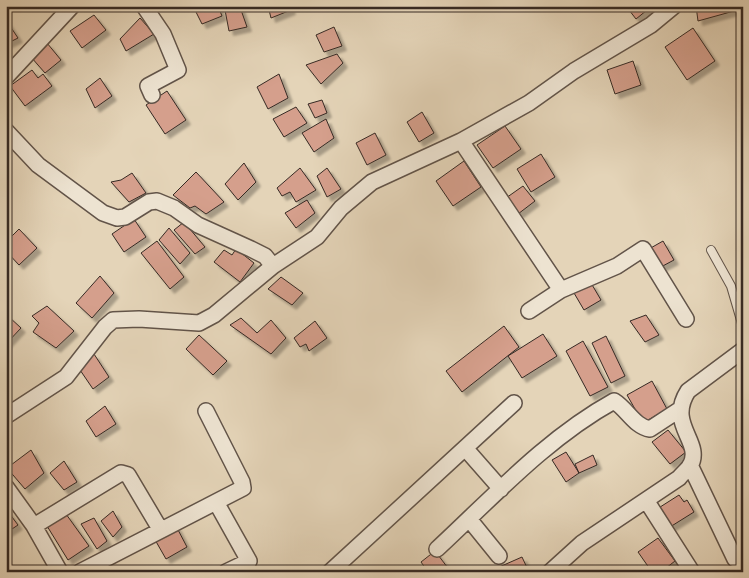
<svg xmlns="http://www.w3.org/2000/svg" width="749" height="578" font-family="'EB Garamond',serif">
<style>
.building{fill:#d59f8c;stroke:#362a24;filter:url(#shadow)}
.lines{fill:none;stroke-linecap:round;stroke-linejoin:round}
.lane-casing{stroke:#625449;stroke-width:10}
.street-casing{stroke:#625449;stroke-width:18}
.lane{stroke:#ede3d1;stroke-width:8}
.street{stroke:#ede3d1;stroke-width:15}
</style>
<defs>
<filter id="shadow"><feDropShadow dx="4.5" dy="4.5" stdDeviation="1" flood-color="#0004"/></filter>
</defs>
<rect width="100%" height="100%" fill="#e4d4b8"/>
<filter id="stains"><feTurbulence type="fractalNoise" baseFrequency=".004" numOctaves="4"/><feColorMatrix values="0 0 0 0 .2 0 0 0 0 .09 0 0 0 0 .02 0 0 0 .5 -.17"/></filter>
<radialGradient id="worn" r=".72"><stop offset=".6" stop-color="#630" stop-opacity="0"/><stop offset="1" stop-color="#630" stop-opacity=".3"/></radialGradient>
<path class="building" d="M193,6H205L206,9L218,6L222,16L202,24Z
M268,6H290L291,10L271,18Z
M626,6H652L636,19Z
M696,6H733L734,11L698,21Z
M240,7L247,27L229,31L225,10Z
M94,15L106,30L82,48L70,31Z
M140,18L154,34L126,51L120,39Z
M6,20L18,38L6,44Z
M334,27L342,46L324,52L316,35Z
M693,28L715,61L687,80L665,47Z
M47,43L61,60L45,73L31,57Z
M337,54L343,63L321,84L306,65Z
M633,61L641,85L615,94L607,70Z
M32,70L38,78L43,74L52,86L25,106L10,86Z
M279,74L288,98L268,109L257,87Z
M100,78L112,96L95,108L86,89Z
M167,91L186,120L165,134L146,105Z
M322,100L327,113L315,118L308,104Z
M296,107L307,123L284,137L273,119Z
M422,112L434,133L419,142L407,122Z
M326,119L334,138L314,152L302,133Z
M505,126L521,149L493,168L477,145Z
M375,133L386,155L367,165L356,143Z
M541,154L555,177L531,192L517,169Z
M464,161L481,187L453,206L436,181Z
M244,163L256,182L238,200L225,184Z
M300,168L316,190L296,202L290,192L282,196L277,188Z
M327,168L341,189L327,197L317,176Z
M196,172L224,202L206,214L195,206L190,208L173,195Z
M132,173L146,193L129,202L111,182L121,180Z
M523,186L535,201L518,214L506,198Z
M307,200L315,213L296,228L285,213Z
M134,219L146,237L124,252L112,234Z
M184,222L205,247L195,254L174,230Z
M169,228L190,253L180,264L159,240Z
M19,229L37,248L19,265L6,251V242Z
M157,241L184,277L170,289L141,253Z
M663,241L674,260L659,268L649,249Z
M236,249L254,263L240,282L214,262L224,250L232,255Z
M100,276L114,293L92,318L76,303Z
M281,277L303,293L292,305L268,289Z
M591,283L601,300L584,310L574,293Z
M47,306L74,331L56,348L33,332L39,323L32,316Z
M646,315L659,335L645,342L630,321Z
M8,316L21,328L6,344V318Z
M241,318L257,333L271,320L286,338L271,354L230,325Z
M315,321L327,338L309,351L306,344L300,347L294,338Z
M504,326L519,347L462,392L446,371Z
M543,334L557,356L522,378L508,356Z
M199,335L227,361L213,375L186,349Z
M606,336L625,376L611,383L592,343Z
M583,341L608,387L590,396L566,351Z
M94,354L109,377L93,389L78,367Z
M652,381L667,409L643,423L627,395Z
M105,406L116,424L96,437L86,421Z
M668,430L686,452L670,464L652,442Z
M31,450L44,473L25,489L7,468Z
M566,452L579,473L566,482L552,460Z
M593,455L597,465L579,473L575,464Z
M64,461L77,482L64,490L50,473Z
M679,495L684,502L687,500L694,512L670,527L657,509Z
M6,509L18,525L6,533Z
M113,511L122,527L113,537L101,521Z
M66,514L89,546L68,560L47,526Z
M94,518L107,541L97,549L81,524Z
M176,526L187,547L166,559L154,538Z
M658,538L675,561L661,572H652L638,552Z
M435,551L451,572H428L421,562Z
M522,557L529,572H499L497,568Z"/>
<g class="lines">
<g class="lane-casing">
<path id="lane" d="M711,250L731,286L743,327"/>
</g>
<g class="street-casing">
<path id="street" d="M144,6L163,34L178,70L148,86L152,95
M6,77L72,6
M6,131L38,165L103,213L117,218L125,217L149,202L157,201L174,208L198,225L251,249L265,256L273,266
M461,141L561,290L617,266L643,249L686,319
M529,311L561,290
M6,416L66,377L105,327L113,320L139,319L199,323L214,315L273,266L317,237L341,208L372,182L461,141L529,103L574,71L651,25L674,6
M465,448L501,489
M690,465L735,559L743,555
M6,487L34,526L60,572
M646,500L692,572
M216,502L249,561L226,572
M469,519L499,556
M34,526L121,473L128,475L160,529
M437,549C493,497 547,438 614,401C627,409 635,427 650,429L679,410
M80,572L243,488L242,482L206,411
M330,572L514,403
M550,572L582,543L679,478C682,474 687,470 690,466C704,442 666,425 688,391L743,350"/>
</g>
<use href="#lane" class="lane"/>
<use href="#street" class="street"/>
</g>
<rect width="749" height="578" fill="none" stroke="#e4d4b8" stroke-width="25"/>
<rect x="8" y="8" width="734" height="563" fill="none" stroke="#362a24" stroke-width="2.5"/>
<rect x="12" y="12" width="724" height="553" fill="none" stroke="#362a24"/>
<rect width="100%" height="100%" filter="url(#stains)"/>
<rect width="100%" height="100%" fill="url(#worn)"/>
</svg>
